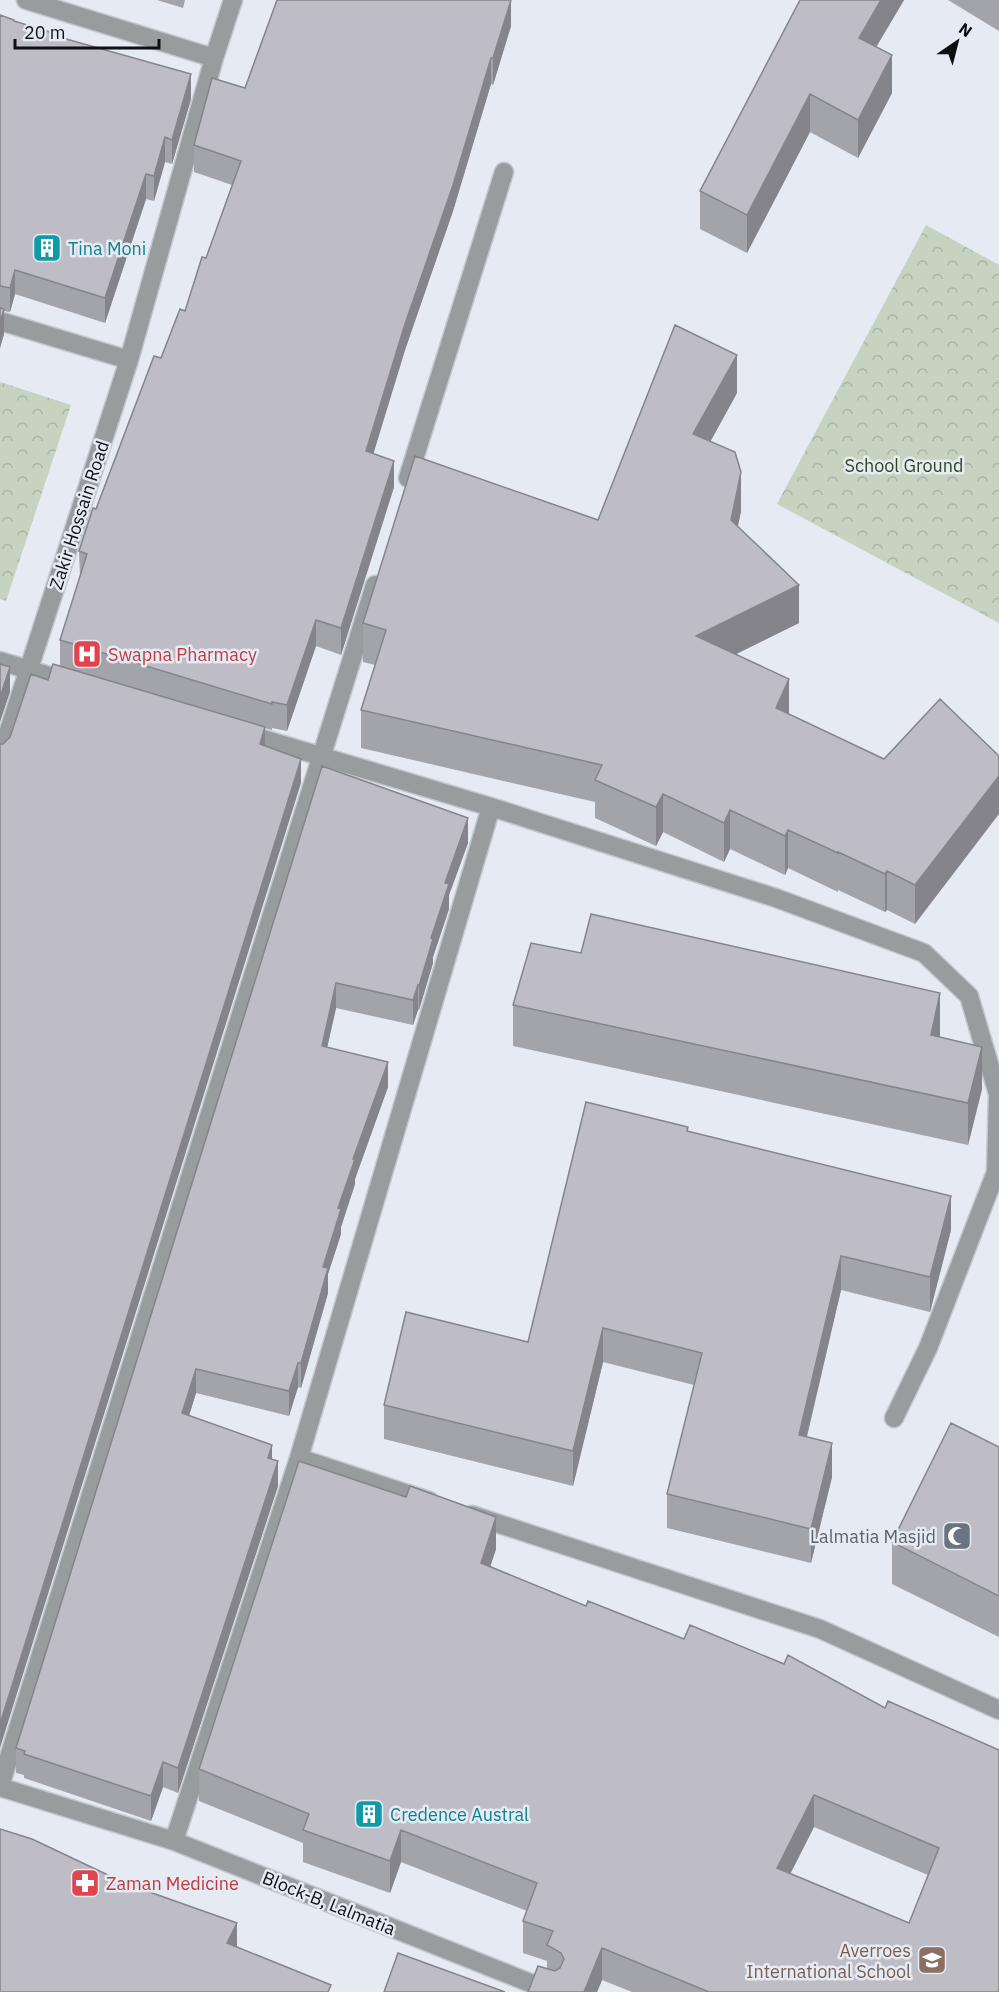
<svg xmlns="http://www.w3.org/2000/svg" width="999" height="1992" font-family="'IBM Plex Sans',sans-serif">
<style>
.park{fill:url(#park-crowns)}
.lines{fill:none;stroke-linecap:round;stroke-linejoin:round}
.street-casing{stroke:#c3c8cf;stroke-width:21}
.street{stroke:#999c9f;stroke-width:18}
.wall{fill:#a3a3aa;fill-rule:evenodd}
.shaded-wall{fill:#85848b}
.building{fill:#bebdc6;stroke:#85848b;stroke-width:1.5;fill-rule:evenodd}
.labels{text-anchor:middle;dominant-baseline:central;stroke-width:5;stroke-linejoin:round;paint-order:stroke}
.culture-label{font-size:18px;fill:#0d838f;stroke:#e6ebf3;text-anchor:start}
.park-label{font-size:18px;fill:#2b4a20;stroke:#e6ebf3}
.street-label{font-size:18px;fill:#0e0f12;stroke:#e6ebf3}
.health-label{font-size:18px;fill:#be3a42;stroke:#e6ebf3;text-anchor:start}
.worship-label{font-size:18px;fill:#5b616d;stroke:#e6ebf3;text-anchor:end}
.education-label{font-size:18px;fill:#785e54;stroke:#e6ebf3;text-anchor:end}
</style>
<defs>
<pattern id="park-crowns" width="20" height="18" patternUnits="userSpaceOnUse" patternTransform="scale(1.5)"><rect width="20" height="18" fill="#c5d3c0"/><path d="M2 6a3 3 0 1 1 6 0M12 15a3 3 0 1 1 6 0" fill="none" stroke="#a8b4a4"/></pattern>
</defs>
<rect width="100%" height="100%" fill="#e6ebf3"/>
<path class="park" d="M926,225L999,265V623L777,504Z
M0,382L71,405L6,601L0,599Z"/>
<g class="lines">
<g class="street-casing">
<path id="street" d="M26,0L214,58
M0,321L129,360
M408,478L504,172
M0,661L73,683
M243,733L491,807L776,898L924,953L969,996L998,1094L996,1172L928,1348L894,1418
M0,758L129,360L214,58L233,0
M299,1458L429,1501
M472,1515L820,1629L999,1710
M0,1786L375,585
M0,1787L174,1841L553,1992
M174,1841L299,1458L491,807"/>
</g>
<use href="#street" class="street"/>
</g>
<path class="wall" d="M157,0H185L183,8Z
M800,0H904L876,47L892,93L858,158L810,132L747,253L700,229V191Z
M948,0H999V31Z
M0,15L14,21L53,35L191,99L172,164L165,162L154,201L146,199L105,323L15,294L10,312L4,311V334L0,348Z
M511,26L493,85L491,84L453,211L405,350L373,454L394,487L341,655L316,646L287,731L272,728V730L265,728V746L301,783L3,744L10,737L48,680L60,666V640L80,578L79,551L96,509L161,358L185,311L206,258L232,185L194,172V145L245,88Z
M737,393L710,442L741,511L738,526L799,623L736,654L789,714L884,759L940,699L915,924L887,910L885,912L838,890V892L788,868L785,875L730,849L724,862L663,832L656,846L595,818V802L361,748V710L375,665L363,662V623L598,520Z
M322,766L468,843L449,895V909L433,957V963L419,1010H418L413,1025L336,1008L327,1047L388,1087L355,1179V1184L341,1227V1234L328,1274V1293L301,1388L298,1387L289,1416L196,1393L189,1416L272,1459L278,1486L178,1793L163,1787L151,1821L24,1778V1775L16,1773V1748Z
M513,1005L940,1035L939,1037L982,1089L968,1145L513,1046Z
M688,1131L951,1230L930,1312L841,1290L807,1437L832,1477L811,1563L667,1528V1494L694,1385L603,1362L573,1486L384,1439V1405L528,1342Z
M999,1447V1637L892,1584V1542Z
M496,1549L490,1566L586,1606L885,1708L999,1992H632L602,1980L597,1992H528L547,1969V1961L523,1953V1921L527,1911L401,1862L390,1893L303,1862V1843L199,1801V1769ZM814,1827L928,1875L909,1923L790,1874Z"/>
<path class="shaded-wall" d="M511,0V26L493,85V58Z
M881,0H904L859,76V38Z
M892,55V93L858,158V120Z
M491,58V84L453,211L405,350L366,478V451L405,324Z
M191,74V99L172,164V140Z
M810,94V132L747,253V215Z
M165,137V162L154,201V176Z
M146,174V199L105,323V298Z
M15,270V294L10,312V288Z
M4,309V334L0,348V323Z
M737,355V393L693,473V434Z
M394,461V487L341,655V628Z
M741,472V511L731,559V520Z
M799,585V623L696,674V636Z
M316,620V646L287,731V705Z
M10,667V692L0,722V697Z
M789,679V718L776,708Z
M265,727V752L260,744Z
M301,759V783L0,1748V1724Z
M999,776V814L915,924V885Z
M663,794V832L656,846V807Z
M730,810V849L724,862V823Z
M468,818V843L449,895V909L433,957V963L419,1010V986L445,883Z
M788,830V868L785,875V836Z
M887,871V910L885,912V874Z
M336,983V1008L322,1071V1046Z
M418,985V1010L413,1025V1000Z
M940,993V1035L931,1076V1035Z
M982,1047V1089L968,1145V1103Z
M388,1062V1087L355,1179V1184L341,1227V1234L328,1274V1293L301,1388V1363L323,1267L338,1208L353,1159Z
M951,1196V1230L930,1312V1277Z
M841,1256V1290L799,1469V1435Z
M603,1328V1362L573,1486V1451Z
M298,1363V1387L289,1416V1391Z
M196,1369V1393L182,1438V1413Z
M832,1443V1477L811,1563V1529Z
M272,1445V1470L268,1458Z
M278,1461V1486L178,1793V1768Z
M496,1517V1549L481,1595V1563Z
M163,1762V1787L151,1821V1796Z
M814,1795V1827L777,1900V1868Z
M401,1830V1862L390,1893V1861Z
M237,1923V1955L227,1943Z
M602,1948V1980L597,1992H584Z"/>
<path class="building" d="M277,0H511L493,58H491L453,185L405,324L366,451L394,461L341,628L316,620L287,705L272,702V704L60,640L87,554L79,551L93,508L96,509L154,356L161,358L180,309L185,311L202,257L206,258L241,161L194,145L212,78L245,88Z
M800,0H881L859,38L892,55L858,120L810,94L747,215L700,191Z
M0,15L14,20V21L53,33L52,35L191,74L172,140L165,137L154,176L146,174L105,298L15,270L10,288L0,286Z
M0,308L4,309L0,323Z
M675,325L737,355L693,434L735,452L741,472L731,520L799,585L696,636L789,679L776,708L884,759L940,699L999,756V776L915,885L887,871L885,874L838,852V853L788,830L785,836L730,810L724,823L663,794L656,807L595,780L602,765L361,710L386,630L363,623L415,456L598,520Z
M0,664L10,667L0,697Z
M53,664L265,727L260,744L301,759L0,1724V744H3L10,737L31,674L48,680Z
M322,766L468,818L445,883L449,884L431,938L433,939L419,986L418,985L413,1000L336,983L322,1046L388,1062L353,1159H355L338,1208L341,1209L323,1267L328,1268L301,1363H298L289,1391L196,1369L182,1413L272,1445L268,1458L278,1461L178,1768L163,1762L151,1796L24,1754L25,1751L16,1748Z
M591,914L940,993L931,1035L982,1047L968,1103L513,1005L531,943L581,953Z
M586,1102L688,1127L687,1131L951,1196L930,1277L841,1256L799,1435L832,1443L811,1529L667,1494L702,1353L603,1328L573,1451L384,1405L406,1312L528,1342Z
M951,1423L999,1447V1596L892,1542Z
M299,1461L406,1497L410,1486L496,1517L481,1563L586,1606L588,1601L684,1639L690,1625L784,1664L788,1655L885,1708L888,1701L999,1750V1992H709L602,1948L584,1992H528L538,1966L555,1971L560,1968L564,1959L561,1953L547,1945L553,1931L523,1921L537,1883L401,1830L390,1861L303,1830L309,1814L199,1769ZM814,1795L939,1848L909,1923L777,1868Z
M0,1829L32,1839L127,1884L237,1923L227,1943L331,1985L328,1992H0Z
M398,1953L505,1992H384Z"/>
<defs>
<g id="building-square" transform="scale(1.5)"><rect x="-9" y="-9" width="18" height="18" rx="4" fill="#0f9aa8" stroke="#e6ebf3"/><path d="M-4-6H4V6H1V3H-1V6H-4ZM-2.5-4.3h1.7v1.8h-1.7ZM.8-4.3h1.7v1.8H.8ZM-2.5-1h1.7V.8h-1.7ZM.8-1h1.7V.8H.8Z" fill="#fff"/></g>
<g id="hospital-square" transform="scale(1.5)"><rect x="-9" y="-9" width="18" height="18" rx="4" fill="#e0444e" stroke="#e6ebf3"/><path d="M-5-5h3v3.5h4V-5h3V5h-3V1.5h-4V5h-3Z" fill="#fff"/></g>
<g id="mosque-square" transform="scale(1.5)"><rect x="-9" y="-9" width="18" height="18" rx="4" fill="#6b7280" stroke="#e6ebf3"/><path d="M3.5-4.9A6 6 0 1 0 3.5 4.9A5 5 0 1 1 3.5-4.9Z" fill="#fff"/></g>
<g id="pharmacy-square" transform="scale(1.5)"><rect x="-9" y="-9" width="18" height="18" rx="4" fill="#e0444e" stroke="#e6ebf3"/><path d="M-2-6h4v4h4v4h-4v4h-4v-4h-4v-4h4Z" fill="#fff"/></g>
<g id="school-square" transform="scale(1.5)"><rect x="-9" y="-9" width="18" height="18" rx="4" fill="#8d6e63" stroke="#e6ebf3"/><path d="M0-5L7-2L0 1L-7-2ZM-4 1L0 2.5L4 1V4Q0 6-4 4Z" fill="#fff"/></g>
</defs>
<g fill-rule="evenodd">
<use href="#building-square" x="47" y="248"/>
<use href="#hospital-square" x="87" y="654"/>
<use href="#mosque-square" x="957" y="1536"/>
<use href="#building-square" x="369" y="1814"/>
<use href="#pharmacy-square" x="85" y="1883"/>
<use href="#school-square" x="932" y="1960"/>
</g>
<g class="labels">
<g class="culture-label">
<text x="68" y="248">Tina Moni</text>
<text x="390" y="1814">Credence Austral</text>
</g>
<g class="park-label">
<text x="904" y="465">School Ground</text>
</g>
<g class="street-label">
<text transform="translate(79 515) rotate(-72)">Zakir Hossain Road</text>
<text transform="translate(329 1903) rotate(22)">Block-B, Lalmatia</text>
</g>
<g class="health-label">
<text x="108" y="654">Swapna Pharmacy</text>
<text x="106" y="1883">Zaman Medicine</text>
</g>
<g class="worship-label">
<text x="936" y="1536">Lalmatia Masjid</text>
</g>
<g class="education-label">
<text x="911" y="1950">Averroes<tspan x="911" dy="21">International School</tspan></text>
</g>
</g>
<g transform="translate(957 42) rotate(35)" stroke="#e6ebf3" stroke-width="4.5" paint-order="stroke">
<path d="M0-4.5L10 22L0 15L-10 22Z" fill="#0e0f12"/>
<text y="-9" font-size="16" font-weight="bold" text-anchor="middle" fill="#0e0f12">N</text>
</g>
<path d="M15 39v9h144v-9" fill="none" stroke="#0e0f12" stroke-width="3"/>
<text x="24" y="39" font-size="18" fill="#0e0f12" stroke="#e6ebf3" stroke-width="4.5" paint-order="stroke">20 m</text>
</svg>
